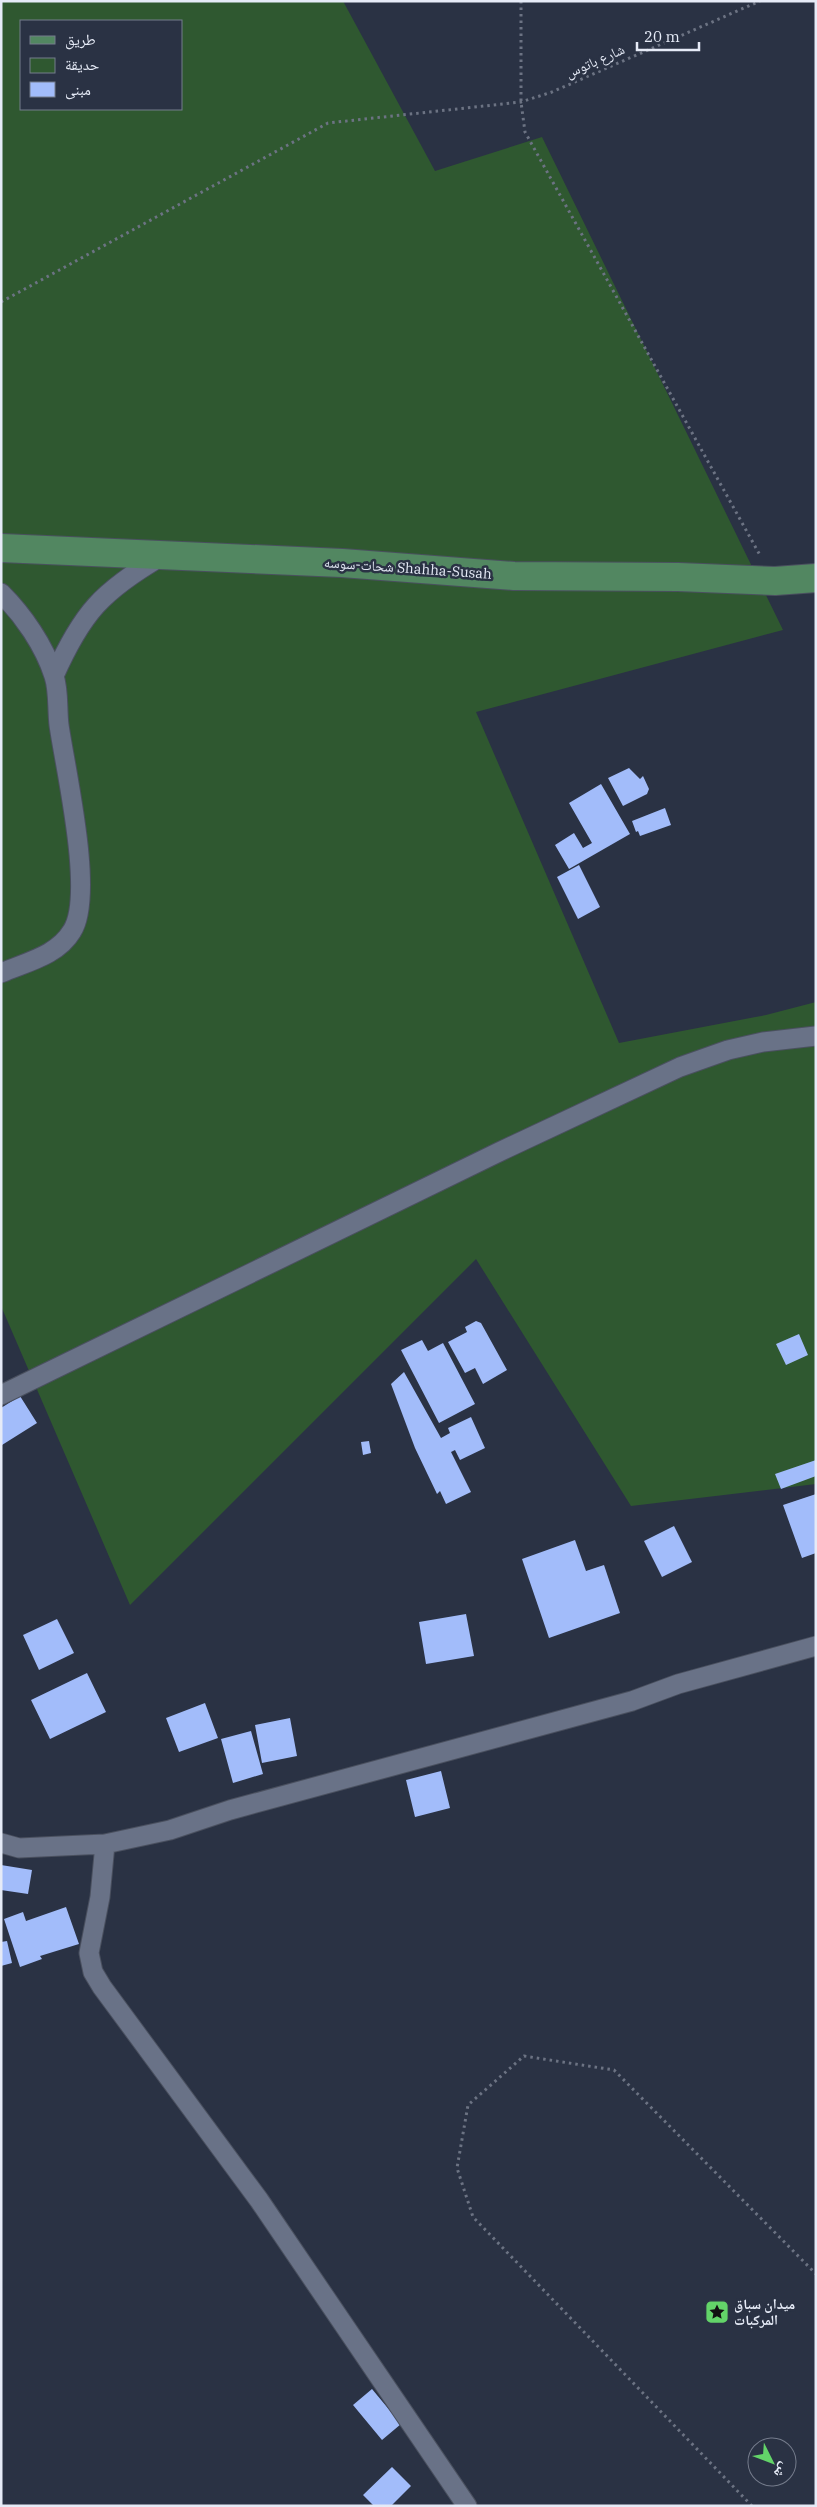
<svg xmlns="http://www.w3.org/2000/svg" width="817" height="2507" font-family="'IBM Plex Serif','Noto Naskh Arabic',serif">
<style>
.green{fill:#2f5830;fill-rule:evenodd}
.building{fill:#a2bcfa}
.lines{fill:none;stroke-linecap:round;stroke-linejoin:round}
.street-casing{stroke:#4a505f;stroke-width:21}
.primary-casing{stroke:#4a505f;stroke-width:30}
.path{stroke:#6c7383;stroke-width:3;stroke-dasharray:2.5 4;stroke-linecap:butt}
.street{stroke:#697287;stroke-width:19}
.primary{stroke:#528761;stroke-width:28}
.labels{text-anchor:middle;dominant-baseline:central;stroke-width:5;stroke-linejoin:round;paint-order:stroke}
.street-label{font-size:14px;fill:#e6ebf7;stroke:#2a3244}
.poi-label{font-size:14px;font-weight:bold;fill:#e6ebf7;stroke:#2a3244;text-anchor:start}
</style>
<rect width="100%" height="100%" fill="#2a3244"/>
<path class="green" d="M1,1H343L435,171L542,137L783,630L476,712L619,1043L766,1015L816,1002V1484L631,1506L476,1259L130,1605L1,1306ZM21,21H181V109H21Z"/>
<path class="building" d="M629,768L640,779L643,776L649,789L647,794L623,806L608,778Z
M601,784L630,834L569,869L555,845L574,833L583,848L592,843L569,803Z
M665,808L671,825L640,836L638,831L636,832L632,821Z
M579,865L600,907L578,919L557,877Z
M476,1321L481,1323L507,1370L483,1384L475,1368L465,1373L448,1342L467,1332L465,1327Z
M799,1334L808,1355L786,1365L776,1344Z
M422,1340L428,1351L443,1343L475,1404L439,1423L401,1350Z
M404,1372L441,1438L450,1433L448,1428L471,1417L485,1448L460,1460L455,1450L451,1452L471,1492L446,1504L440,1491L437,1494L415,1448L391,1384Z
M20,1396L37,1423L2,1445L1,1408Z
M369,1441L371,1453L363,1455L361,1442Z
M816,1460V1476L781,1489L775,1474Z
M816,1494V1553L802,1558L783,1505Z
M674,1526L692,1562L662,1577L644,1541Z
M575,1540L586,1571L604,1565L620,1613L549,1638L522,1559Z
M466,1614L474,1656L426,1664L419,1622Z
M57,1619L74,1653L39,1670L23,1635Z
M87,1673L106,1712L50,1739L31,1700Z
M205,1703L218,1738L179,1752L166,1718Z
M290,1718L297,1756L262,1763L255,1725Z
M251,1731L263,1774L233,1783L221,1739Z
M441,1771L450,1808L415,1817L406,1780Z
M1,1865L32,1870L28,1894L1,1890Z
M66,1907L79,1944L40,1956L42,1959L20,1967L4,1919L23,1912L26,1921Z
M7,1941L12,1963L1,1966V1942Z
M372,2389L401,2424L382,2440L353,2405Z
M392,2467L411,2486L391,2506H374L363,2495Z"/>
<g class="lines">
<g class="street-casing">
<path id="street" d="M1,593C23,615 44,645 54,676C59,691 57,709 59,725C65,768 95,895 72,931C57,956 26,962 1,973
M54,676C82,613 102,591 162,556
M1,1395L499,1152L680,1067L728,1050L763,1042L816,1036
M1,1843L19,1848L105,1844L170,1830L230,1810L632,1701L678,1684L816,1646
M105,1844L100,1897L89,1953L93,1972L102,1987L259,2200L467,2506"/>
</g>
<g class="primary-casing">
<path id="primary" d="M1,548L342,563L514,576L678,577L775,581L816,578"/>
</g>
<path class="path" d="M521,1V102L525,132L761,557
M1,302L328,123L521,102L552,92L760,1
M752,2506L473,2217L457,2168L468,2105L524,2056L614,2070L816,2274"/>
<use href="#street" class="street"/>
<use href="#primary" class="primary"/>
</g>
<defs>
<g id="sight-square" transform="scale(1.25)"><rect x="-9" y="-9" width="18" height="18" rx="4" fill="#63d469" stroke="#2a3244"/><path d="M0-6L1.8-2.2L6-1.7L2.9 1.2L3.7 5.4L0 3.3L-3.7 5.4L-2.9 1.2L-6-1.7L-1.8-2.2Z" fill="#111"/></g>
</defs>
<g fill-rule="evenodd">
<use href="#sight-square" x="717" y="2312"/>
</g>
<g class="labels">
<g class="street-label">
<text transform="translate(595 61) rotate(-24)">شارع باتوس</text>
<text transform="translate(408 568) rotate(4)">شحات-سوسه Shahha-Susah</text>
</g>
<g class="poi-label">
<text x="734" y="2304">ميدان سباق<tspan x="734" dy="16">المركبات</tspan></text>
</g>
</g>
<rect width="817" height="2507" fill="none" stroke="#e6ebf7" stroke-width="5"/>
<rect x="20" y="20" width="162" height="90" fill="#2a3244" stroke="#757c8c"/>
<rect x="30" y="36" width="25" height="8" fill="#528761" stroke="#757c8c"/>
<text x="65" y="45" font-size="15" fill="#e6ebf7">طريق</text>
<rect x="30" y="58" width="25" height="15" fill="#2f5830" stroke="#757c8c"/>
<text x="65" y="70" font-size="15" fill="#e6ebf7">حديقة</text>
<rect x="30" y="82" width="25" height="15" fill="#a2bcfa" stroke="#757c8c"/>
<text x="65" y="95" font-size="15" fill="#e6ebf7">مبنى</text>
<g transform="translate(772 2462) rotate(132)"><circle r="24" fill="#2a3244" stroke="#757c8c"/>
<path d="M0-4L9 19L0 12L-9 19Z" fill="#63d469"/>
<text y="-8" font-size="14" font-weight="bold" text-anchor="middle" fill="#e6ebf7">ش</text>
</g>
<path d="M637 42v8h62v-8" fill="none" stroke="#e6ebf7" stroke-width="2.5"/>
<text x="644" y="42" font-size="15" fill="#e6ebf7" stroke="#2a3244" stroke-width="4" paint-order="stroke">20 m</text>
</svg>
